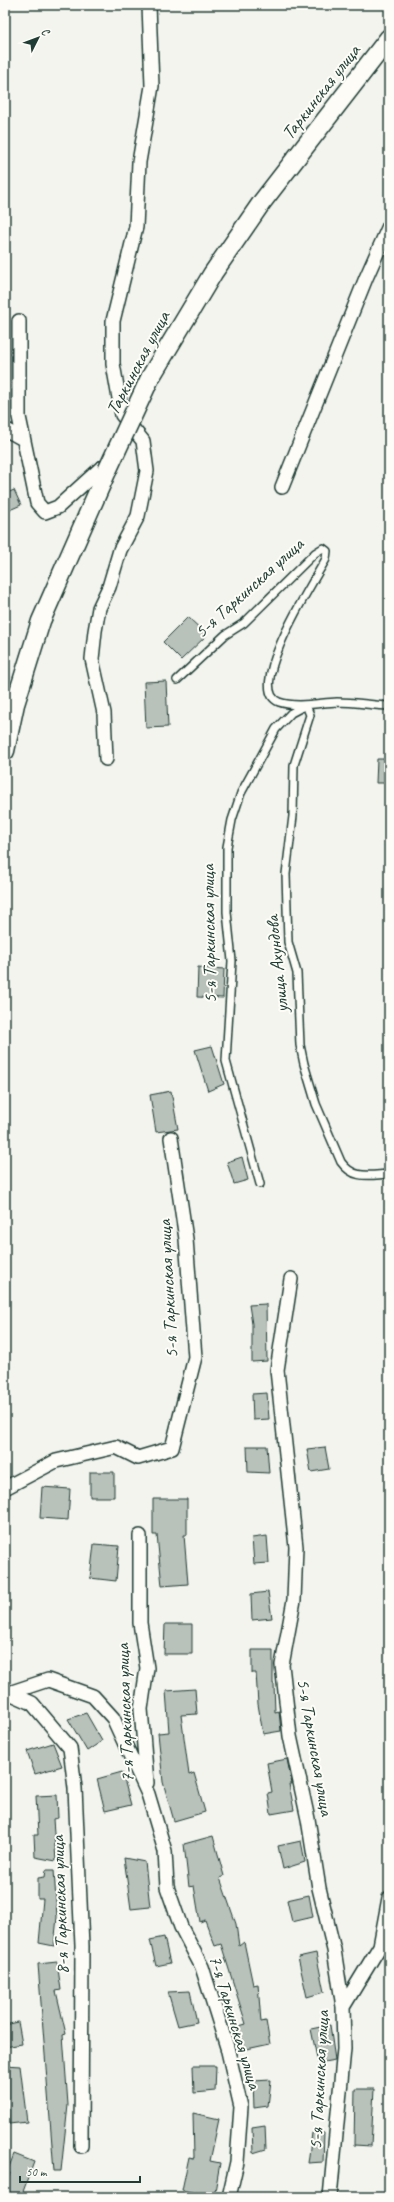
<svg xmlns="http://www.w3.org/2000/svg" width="394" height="2202" font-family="Caveat,sans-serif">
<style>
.building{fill:#b9c1bb;stroke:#1f3d34}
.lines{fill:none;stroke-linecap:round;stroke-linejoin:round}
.lane-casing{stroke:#1f3d34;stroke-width:10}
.street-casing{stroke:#1f3d34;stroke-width:16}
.secondary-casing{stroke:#1f3d34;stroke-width:21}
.lane{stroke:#fdfcf7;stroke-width:7}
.street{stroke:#fdfcf7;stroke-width:13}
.secondary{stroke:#fdfcf7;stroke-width:18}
.secondary-bridge-casing{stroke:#1f3d34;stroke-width:21;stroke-linecap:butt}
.secondary-bridge{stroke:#fdfcf7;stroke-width:18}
.labels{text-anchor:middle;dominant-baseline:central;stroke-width:4;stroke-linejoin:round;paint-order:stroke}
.street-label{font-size:19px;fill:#1f3d34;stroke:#fdfcf7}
</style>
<rect width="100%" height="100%" fill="#f4f4ef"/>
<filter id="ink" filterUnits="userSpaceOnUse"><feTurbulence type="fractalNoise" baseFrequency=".025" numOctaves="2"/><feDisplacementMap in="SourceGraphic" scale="8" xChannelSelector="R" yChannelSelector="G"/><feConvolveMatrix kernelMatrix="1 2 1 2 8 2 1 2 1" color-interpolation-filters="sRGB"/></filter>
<g filter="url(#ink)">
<path class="building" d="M14,490L21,505L5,512V494Z
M188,617L207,635L181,660L163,642Z
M166,681L168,727L146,728L144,682Z
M377,759H389V783H376Z
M198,967L224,969L223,998L197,997Z
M212,1046L224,1084L208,1091L195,1050Z
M171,1091L178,1129L156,1132L150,1095Z
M242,1157L248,1180L234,1184L227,1162Z
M266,1304L267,1361L252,1362V1324L249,1305Z
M267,1393L269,1419L253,1420L252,1394Z
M247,1446H267L269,1473L248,1472Z
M325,1447L329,1469L311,1472L307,1449Z
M90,1472H114V1497H90Z
M42,1487L70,1489L68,1520L40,1518Z
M153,1499H187V1535H184L188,1584L162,1586L157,1535H153Z
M267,1536L269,1563L254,1564L252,1538Z
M94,1544L119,1546L116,1581L90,1578Z
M268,1592L272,1618L252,1620L251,1594Z
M165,1624H192V1654H164Z
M252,1650H273V1684H274L275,1712L279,1711L281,1731L263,1734L258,1704L256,1673H252Z
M195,1689L197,1714L181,1715L189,1775L194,1773L205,1812L174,1821L163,1782L158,1733L169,1732L166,1691Z
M86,1713L102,1741L87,1751L68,1719Z
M53,1743L62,1766L35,1774L27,1751Z
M287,1759L292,1784H289L294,1810L271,1814L268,1793L272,1792L267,1763Z
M122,1772L131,1805L105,1811L97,1779Z
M57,1795L58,1818L53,1819L56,1861L35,1857L34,1835H38L36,1796Z
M213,1836L224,1876L220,1878L236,1924L239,1946L244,1942L253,1985L258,1984L261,2022L266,2021L270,2044L242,2050L239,2026L246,2024L221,1944L215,1946L205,1920L200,1922L194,1886L189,1887L184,1844Z
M301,1841L305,1862L283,1869L278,1846Z
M124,1858L145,1862L150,1907L131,1909Z
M46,1870H54L57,1917L54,1946L39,1943L43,1899H38V1878L45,1877Z
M309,1895L313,1917L292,1922L287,1900Z
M164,1937L170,1963L156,1966L150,1940Z
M316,1953L324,1992L307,1997L298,1957Z
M57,1962L61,1990L56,1991L66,2034L63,2035L68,2105L61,2171H54L38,1964Z
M190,1991L197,2022L178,2026L168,1992Z
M18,2022L22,2044L5,2047V2025Z
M330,2025L335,2060L318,2063L311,2029Z
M5,2065L20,2066L27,2122L9,2124L5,2094Z
M193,2066H216L215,2091L194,2093Z
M271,2080L268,2106L254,2108L253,2081Z
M355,2089H374L371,2146L354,2145Z
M193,2113L219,2119L210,2161L220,2163L214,2197L182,2190L189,2157L194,2158Z
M265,2126L266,2149L253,2153L252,2128Z
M312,2133H324L323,2162L308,2163Z
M14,2154L34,2162L21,2197H5V2189L10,2173L7,2172Z"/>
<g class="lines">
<g class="lane-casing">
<path id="lane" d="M177,680L225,635L244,623L315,553L323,548L327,551L326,559C315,579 244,689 279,702C297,708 318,703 337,702C354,702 372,705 389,706
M260,1184L226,1061L232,961L227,912V847L232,820L241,793L276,729L291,713L306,705L310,715L294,765L293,816L286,874L288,942L297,973L300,1045L304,1064L316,1104L341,1162C354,1180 369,1175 389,1174"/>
</g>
<g class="street-casing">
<path id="street" d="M19,321V417L37,503L45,512L58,507L101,468L107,471
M5,429L23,439
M282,487L366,278L389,226
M106,759L104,713L92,659L95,631L99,608L109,587L120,550L138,516L147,471L143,441L122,415L113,364V321L136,227L139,162L152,86L149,5
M291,1279L277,1370L296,1547L294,1600L282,1665L290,1736L308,1819L319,1888L334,1950L343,2007L344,2049L330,2197
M5,1488L56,1461L116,1447L138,1458L172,1448L195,1357L186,1239L171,1138
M140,1536V1623L147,1668L141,1709L147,1783
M5,1691L32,1703L70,1748L75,1788L82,1946L81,2146
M9,1693L48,1680L93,1696L113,1718L148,1794L165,1851L167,1887L181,1927L202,1967L227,2047L241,2107L237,2162L229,2197
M343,2007L380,1946L389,1898"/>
</g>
<g class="secondary-casing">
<path id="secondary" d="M150,378L213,273L262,202L389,38
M5,751L15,704L41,621L107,471"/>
</g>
<use href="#lane" class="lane"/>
<use href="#street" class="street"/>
<use href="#secondary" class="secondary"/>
<g class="secondary-bridge-casing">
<path id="secondary-bridge" d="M107,471L150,378"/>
</g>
<use href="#secondary-bridge" class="secondary-bridge"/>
</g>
</g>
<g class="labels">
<g class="street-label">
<text transform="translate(321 92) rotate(-52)">Таркинская улица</text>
<text transform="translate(138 363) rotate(-62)">Таркинская улица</text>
<text transform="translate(249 588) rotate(-42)">5-я Таркинская улица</text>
<text transform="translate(209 934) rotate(-91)">5-я Таркинская улица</text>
<text transform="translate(277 964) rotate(-96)">улица Ахундова</text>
<text transform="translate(168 1289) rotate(-93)">5-я Таркинская улица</text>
<text transform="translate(125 1713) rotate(-92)">7-я Таркинская улица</text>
<text transform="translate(315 1747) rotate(80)">5-я Таркинская улица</text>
<text transform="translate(60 1905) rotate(-92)">8-я Таркинская улица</text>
<text transform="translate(235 2022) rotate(73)">7-я Таркинская улица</text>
<text transform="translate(319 2080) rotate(-87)">5-я Таркинская улица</text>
</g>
</g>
<rect width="394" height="2202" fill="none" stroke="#fdfcf7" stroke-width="20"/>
<rect x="10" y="10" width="374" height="2182" fill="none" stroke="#1f3d34" stroke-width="1.5" filter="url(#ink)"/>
<g transform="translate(38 38) rotate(48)" stroke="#fdfcf7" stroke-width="3" paint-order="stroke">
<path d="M0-3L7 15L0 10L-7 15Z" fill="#1f3d34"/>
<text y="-6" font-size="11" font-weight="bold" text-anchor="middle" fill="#1f3d34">С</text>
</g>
<path d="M20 2176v6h120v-6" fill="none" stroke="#1f3d34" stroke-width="2"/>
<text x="26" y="2176" font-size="12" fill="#1f3d34" stroke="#fdfcf7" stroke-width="3" paint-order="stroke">50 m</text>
</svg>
